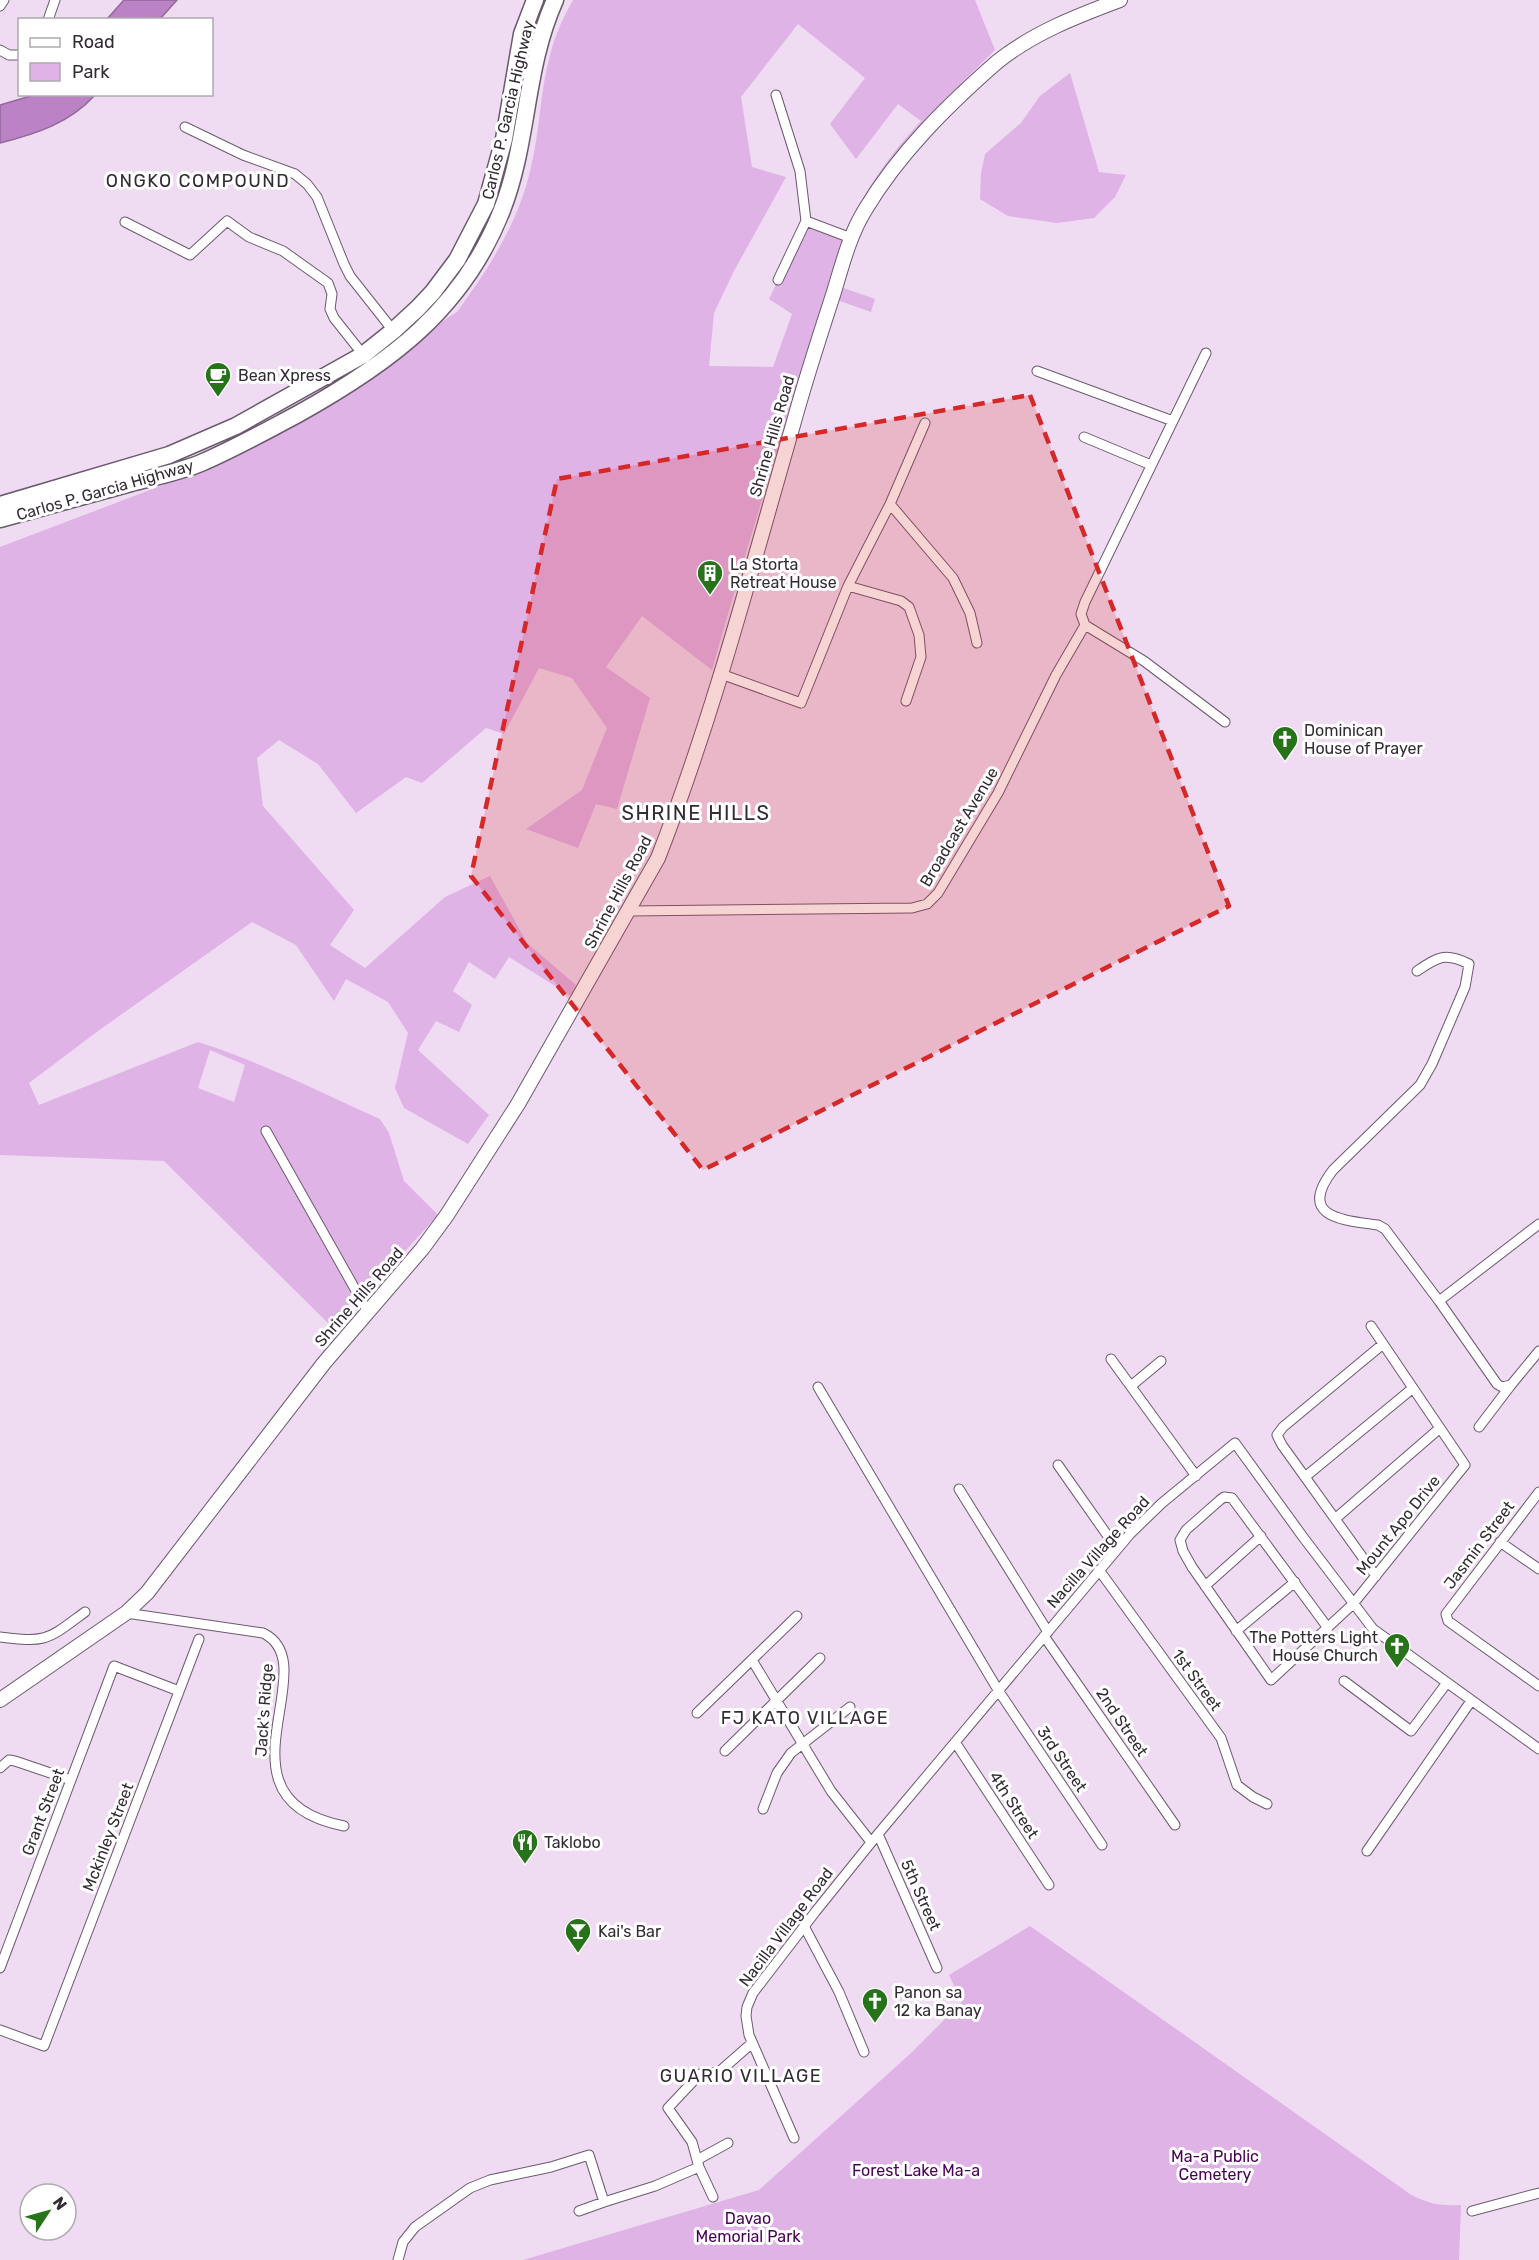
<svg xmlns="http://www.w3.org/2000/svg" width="1539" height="2260" font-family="Rubik,sans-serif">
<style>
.green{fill:#dfb3e6;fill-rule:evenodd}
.water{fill:#bb82c5;stroke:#92689a;stroke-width:1.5}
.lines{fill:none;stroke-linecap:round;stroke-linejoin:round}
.street-casing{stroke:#6b5a6e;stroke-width:11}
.secondary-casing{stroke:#6b5a6e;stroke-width:16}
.highway-casing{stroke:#6b5a6e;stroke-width:19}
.street{stroke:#fff;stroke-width:9}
.secondary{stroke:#fff;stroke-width:14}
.highway{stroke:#fff;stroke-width:16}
.marked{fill:#d62828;fill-opacity:0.2;stroke:#d62828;stroke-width:4.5;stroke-dasharray:12 8;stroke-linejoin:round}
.labels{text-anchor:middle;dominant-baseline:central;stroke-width:6;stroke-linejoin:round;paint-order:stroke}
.street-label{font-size:16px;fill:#332c34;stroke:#fff}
.poi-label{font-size:16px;fill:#332c34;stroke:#fff;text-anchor:start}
.park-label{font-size:16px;fill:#4a0056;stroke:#fff}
.neighbourhood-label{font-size:18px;letter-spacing:1.5px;fill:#332c34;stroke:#fff}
.quarter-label{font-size:20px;letter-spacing:1.5px;fill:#332c34;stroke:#fff}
</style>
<rect width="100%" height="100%" fill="#efdbf2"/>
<path class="green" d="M573,0H975L995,50C945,100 890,149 857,212C834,254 820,315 805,362C773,464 741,566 712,670L642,616L606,667L650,698L617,809L596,804L578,848L526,829L582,790L607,728L572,678L539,668L504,734L486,728L422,783L406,777L356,813L318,764L279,740L257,758L263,806L354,910L330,945L365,968L445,897L490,876L527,943L576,985L571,996L509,957L495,979L469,962L453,991L472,1005L459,1032L436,1021L418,1050L489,1115L468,1144L404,1108L395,1088L408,1033L388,1002L346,979L334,1001L296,945L252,922L98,1031L29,1083L39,1105L198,1042C261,1062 320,1092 380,1119L389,1133L404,1181L438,1215L334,1329L164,1161L0,1155V547L213,466L457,312C489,268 519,222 531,167C540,130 540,91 550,55C555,35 563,18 573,0ZM798,24L865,78L830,124L856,159L898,104L921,121C889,155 863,193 844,235L806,221L769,299L792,314L773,367L709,366L714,313L734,271L786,177L752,167L741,97ZM210,1050L245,1065L234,1102L198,1088Z
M1070,73L1099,172L1126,175L1115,197L1094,218L1057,223L1008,216L980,199L981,173L985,154L1021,123L1040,96Z
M841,287L875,299L871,312L837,300Z
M1030,1926L1410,2194C1428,2204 1440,2206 1461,2205L1459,2260H523L759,2190L910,2054L962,2002L949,1975Z"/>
<path class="water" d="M124,0H177L160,19H107Z
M34,95V94L95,95C70,123 36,134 0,143V105Z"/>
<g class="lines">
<g class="street-casing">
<path id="street" d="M0,6L4,0
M48,20L55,0
M0,50L9,55H20
M776,95L800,171L806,221L778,280
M185,127L243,155L295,174L307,184L317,197L344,264L350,276L395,333
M806,221L851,238
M125,222L190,255L227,221L249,237L283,251L328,283L332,294L330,309L334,318L365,357
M1206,353L1085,602L1081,614L1085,625L1144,661L1225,722
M1037,371L1173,421
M1084,437L1151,465
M890,504L953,578L970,613L977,643
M848,586L901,601L909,607L919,635L921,657L906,701
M721,674L801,703L848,586L890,504L925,423
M629,911L912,908L927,904L938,893L998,793L1056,675L1085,625
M1417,971C1438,957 1445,952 1469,964L1465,987L1432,1064L1420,1085L1333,1170C1296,1218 1344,1220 1378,1225L1385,1229L1439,1301L1497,1384L1502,1387L1511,1385L1539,1351
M266,1131L368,1312
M1439,1301L1539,1224
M1111,1359L1196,1476
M1131,1386L1161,1361
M818,1387L998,1690L1102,1845
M1479,1427L1511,1385
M1058,1465L1117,1549
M1305,1477L1413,1388
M959,1489L1048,1632
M1539,1492L1446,1614L1448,1621L1539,1686
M1335,1519L1440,1428
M1500,1542L1539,1569
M1099,1570L1221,1738L1237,1785L1253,1797L1267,1804
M1376,1576L1282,1445L1277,1435L1283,1427L1383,1344
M1205,1586L1261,1536
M126,1613L263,1633C329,1665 206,1799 344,1826
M1328,1628L1232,1498L1224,1497L1220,1500L1186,1530L1180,1540L1183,1551L1192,1567L1271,1680L1353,1604L1465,1465L1371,1326
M1236,1631L1295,1582
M1044,1636L1175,1825
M0,1637C47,1643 47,1640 85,1612
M752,1660L831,1791L871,1842
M1344,1681L1411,1731L1446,1684
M697,1713L797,1616
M955,1742L1049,1885
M725,1751L820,1658
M0,1768L9,1760L15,1761L71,1780
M763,1809L777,1773L791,1753L850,1707
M878,1834L937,1968
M1367,1851L1471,1701
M804,1926L839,1992L864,2052
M0,1968L114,1666L179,1691
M0,2030L44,2046L199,1639
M794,2138L749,2035L746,2016L747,2007L753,1993L816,1911L878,1834L1130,1534L1162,1503L1235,1443L1303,1537L1373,1629L1539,1749
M697,2160L728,2143
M713,2197L699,2167L692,2142L668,2108L700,2074L719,2072L752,2043
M579,2211L604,2202
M1472,2211L1539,2193
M398,2260L403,2242L415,2227L470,2188L490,2180L551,2167L589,2155L604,2202L655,2186L699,2167"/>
</g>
<g class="secondary-casing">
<path id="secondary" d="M0,1700L126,1613L147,1593L324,1363L422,1249L447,1215L518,1104L658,858C713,717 751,570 793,425C805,381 819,338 833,295C842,266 849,236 865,210C899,153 948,105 997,62C1033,33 1077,16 1120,0"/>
</g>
<g class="highway-casing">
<path id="highway" d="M0,505L169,455L236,426L363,355L393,331L418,308L433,292L457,260L486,204L504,139L522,34L535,0
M0,519C44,507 88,495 131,483C154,477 179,472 201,463C234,449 266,431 298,414C388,364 463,310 502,210C529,141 524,69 555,0"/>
</g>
<use href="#street" class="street"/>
<use href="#secondary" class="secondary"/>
<use href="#highway" class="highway"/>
</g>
<path class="marked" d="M1030,395L1229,906L703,1170L471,876L557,479Z"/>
<defs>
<g id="cafe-pin" transform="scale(1.35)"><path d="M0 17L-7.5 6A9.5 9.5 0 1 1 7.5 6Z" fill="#26731a" stroke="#fff"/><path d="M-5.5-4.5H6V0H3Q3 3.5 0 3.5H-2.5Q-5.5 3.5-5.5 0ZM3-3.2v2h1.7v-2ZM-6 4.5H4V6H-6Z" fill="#fff"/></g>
<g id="building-pin" transform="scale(1.35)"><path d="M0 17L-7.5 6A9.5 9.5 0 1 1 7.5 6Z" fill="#26731a" stroke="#fff"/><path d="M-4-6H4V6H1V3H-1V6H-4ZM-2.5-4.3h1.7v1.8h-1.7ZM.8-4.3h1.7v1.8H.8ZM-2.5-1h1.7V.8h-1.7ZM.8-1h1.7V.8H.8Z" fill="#fff"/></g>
<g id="church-pin" transform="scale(1.35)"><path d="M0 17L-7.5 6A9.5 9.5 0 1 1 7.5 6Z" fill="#26731a" stroke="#fff"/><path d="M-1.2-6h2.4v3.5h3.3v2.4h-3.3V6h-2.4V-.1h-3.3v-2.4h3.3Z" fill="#fff"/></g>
<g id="restaurant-pin" transform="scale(1.35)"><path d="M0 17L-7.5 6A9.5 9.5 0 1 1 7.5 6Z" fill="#26731a" stroke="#fff"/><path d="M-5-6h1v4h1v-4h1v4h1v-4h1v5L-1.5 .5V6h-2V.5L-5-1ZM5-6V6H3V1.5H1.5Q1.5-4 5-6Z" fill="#fff"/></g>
<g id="bar-pin" transform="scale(1.35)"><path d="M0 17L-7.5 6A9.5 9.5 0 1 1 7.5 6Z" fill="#26731a" stroke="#fff"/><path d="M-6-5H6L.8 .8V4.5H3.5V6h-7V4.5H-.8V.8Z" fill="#fff"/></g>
</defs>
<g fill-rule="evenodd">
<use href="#cafe-pin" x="218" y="375"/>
<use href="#building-pin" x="710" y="573"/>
<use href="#church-pin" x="1285" y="739"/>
<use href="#church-pin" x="1397" y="1646"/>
<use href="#restaurant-pin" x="525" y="1842"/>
<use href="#bar-pin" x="578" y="1931"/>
<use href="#church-pin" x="875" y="2001"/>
</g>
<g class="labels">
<g class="street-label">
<text transform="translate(508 110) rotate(-77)">Carlos P. Garcia Highway</text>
<text transform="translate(772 436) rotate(-74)">Shrine Hills Road</text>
<text transform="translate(105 490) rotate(-16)">Carlos P. Garcia Highway</text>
<text transform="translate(959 827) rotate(-59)">Broadcast Avenue</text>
<text transform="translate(618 892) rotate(-62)">Shrine Hills Road</text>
<text transform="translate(359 1297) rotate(-49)">Shrine Hills Road</text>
<text transform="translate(1398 1525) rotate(-51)">Mount Apo Drive</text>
<text transform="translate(1479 1545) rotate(-53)">Jasmin Street</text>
<text transform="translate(1098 1552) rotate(-48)">Nacilla Village Road</text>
<text transform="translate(1197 1680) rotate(54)">1st Street</text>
<text transform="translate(264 1710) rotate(-86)">Jack's Ridge</text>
<text transform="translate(1122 1722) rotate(56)">2nd Street</text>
<text transform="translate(1062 1759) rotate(56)">3rd Street</text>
<text transform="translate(1014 1805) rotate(57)">4th Street</text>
<text transform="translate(43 1812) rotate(-69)">Grant Street</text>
<text transform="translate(108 1837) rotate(-69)">Mckinley Street</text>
<text transform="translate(921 1895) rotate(66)">5th Street</text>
<text transform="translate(786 1927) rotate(-53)">Nacilla Village Road</text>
</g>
<g class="poi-label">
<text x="238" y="375">Bean Xpress</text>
<text x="730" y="564">La Storta<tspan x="730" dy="18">Retreat House</tspan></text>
<text x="1304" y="730">Dominican<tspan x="1304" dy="18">House of Prayer</tspan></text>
<text x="1378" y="1637" text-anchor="end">The Potters Light<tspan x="1378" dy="18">House Church</tspan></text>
<text x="544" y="1842">Taklobo</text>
<text x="598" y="1931">Kai's Bar</text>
<text x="894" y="1992">Panon sa<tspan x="894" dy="18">12 ka Banay</tspan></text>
</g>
<g class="park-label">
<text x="1215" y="2156">Ma-a Public<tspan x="1215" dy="18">Cemetery</tspan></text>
<text x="916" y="2170">Forest Lake Ma-a</text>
<text x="748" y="2218">Davao<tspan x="748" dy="18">Memorial Park</tspan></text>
</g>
<g class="neighbourhood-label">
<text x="198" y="181">ONGKO COMPOUND</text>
<text x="805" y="1718">FJ KATO VILLAGE</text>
<text x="741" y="2076">GUARIO VILLAGE</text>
</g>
<g class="quarter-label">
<text x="696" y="813">SHRINE HILLS</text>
</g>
</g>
<rect x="18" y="18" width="195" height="78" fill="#ffffff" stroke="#adabae" stroke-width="1.5"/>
<rect x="30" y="38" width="30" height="9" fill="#ffffff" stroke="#adabae" stroke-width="1.5"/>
<text x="72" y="48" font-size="18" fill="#332c34">Road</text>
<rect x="30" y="63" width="30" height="18" fill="#dfb3e6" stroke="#adabae" stroke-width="1.5"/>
<text x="72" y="78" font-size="18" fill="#332c34">Park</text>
<g transform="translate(48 2212) rotate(54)"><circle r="28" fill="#ffffff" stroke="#adabae" stroke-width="1.5"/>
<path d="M0-4.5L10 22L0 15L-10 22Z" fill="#26731a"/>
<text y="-9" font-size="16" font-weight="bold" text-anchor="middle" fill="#332c34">N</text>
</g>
</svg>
